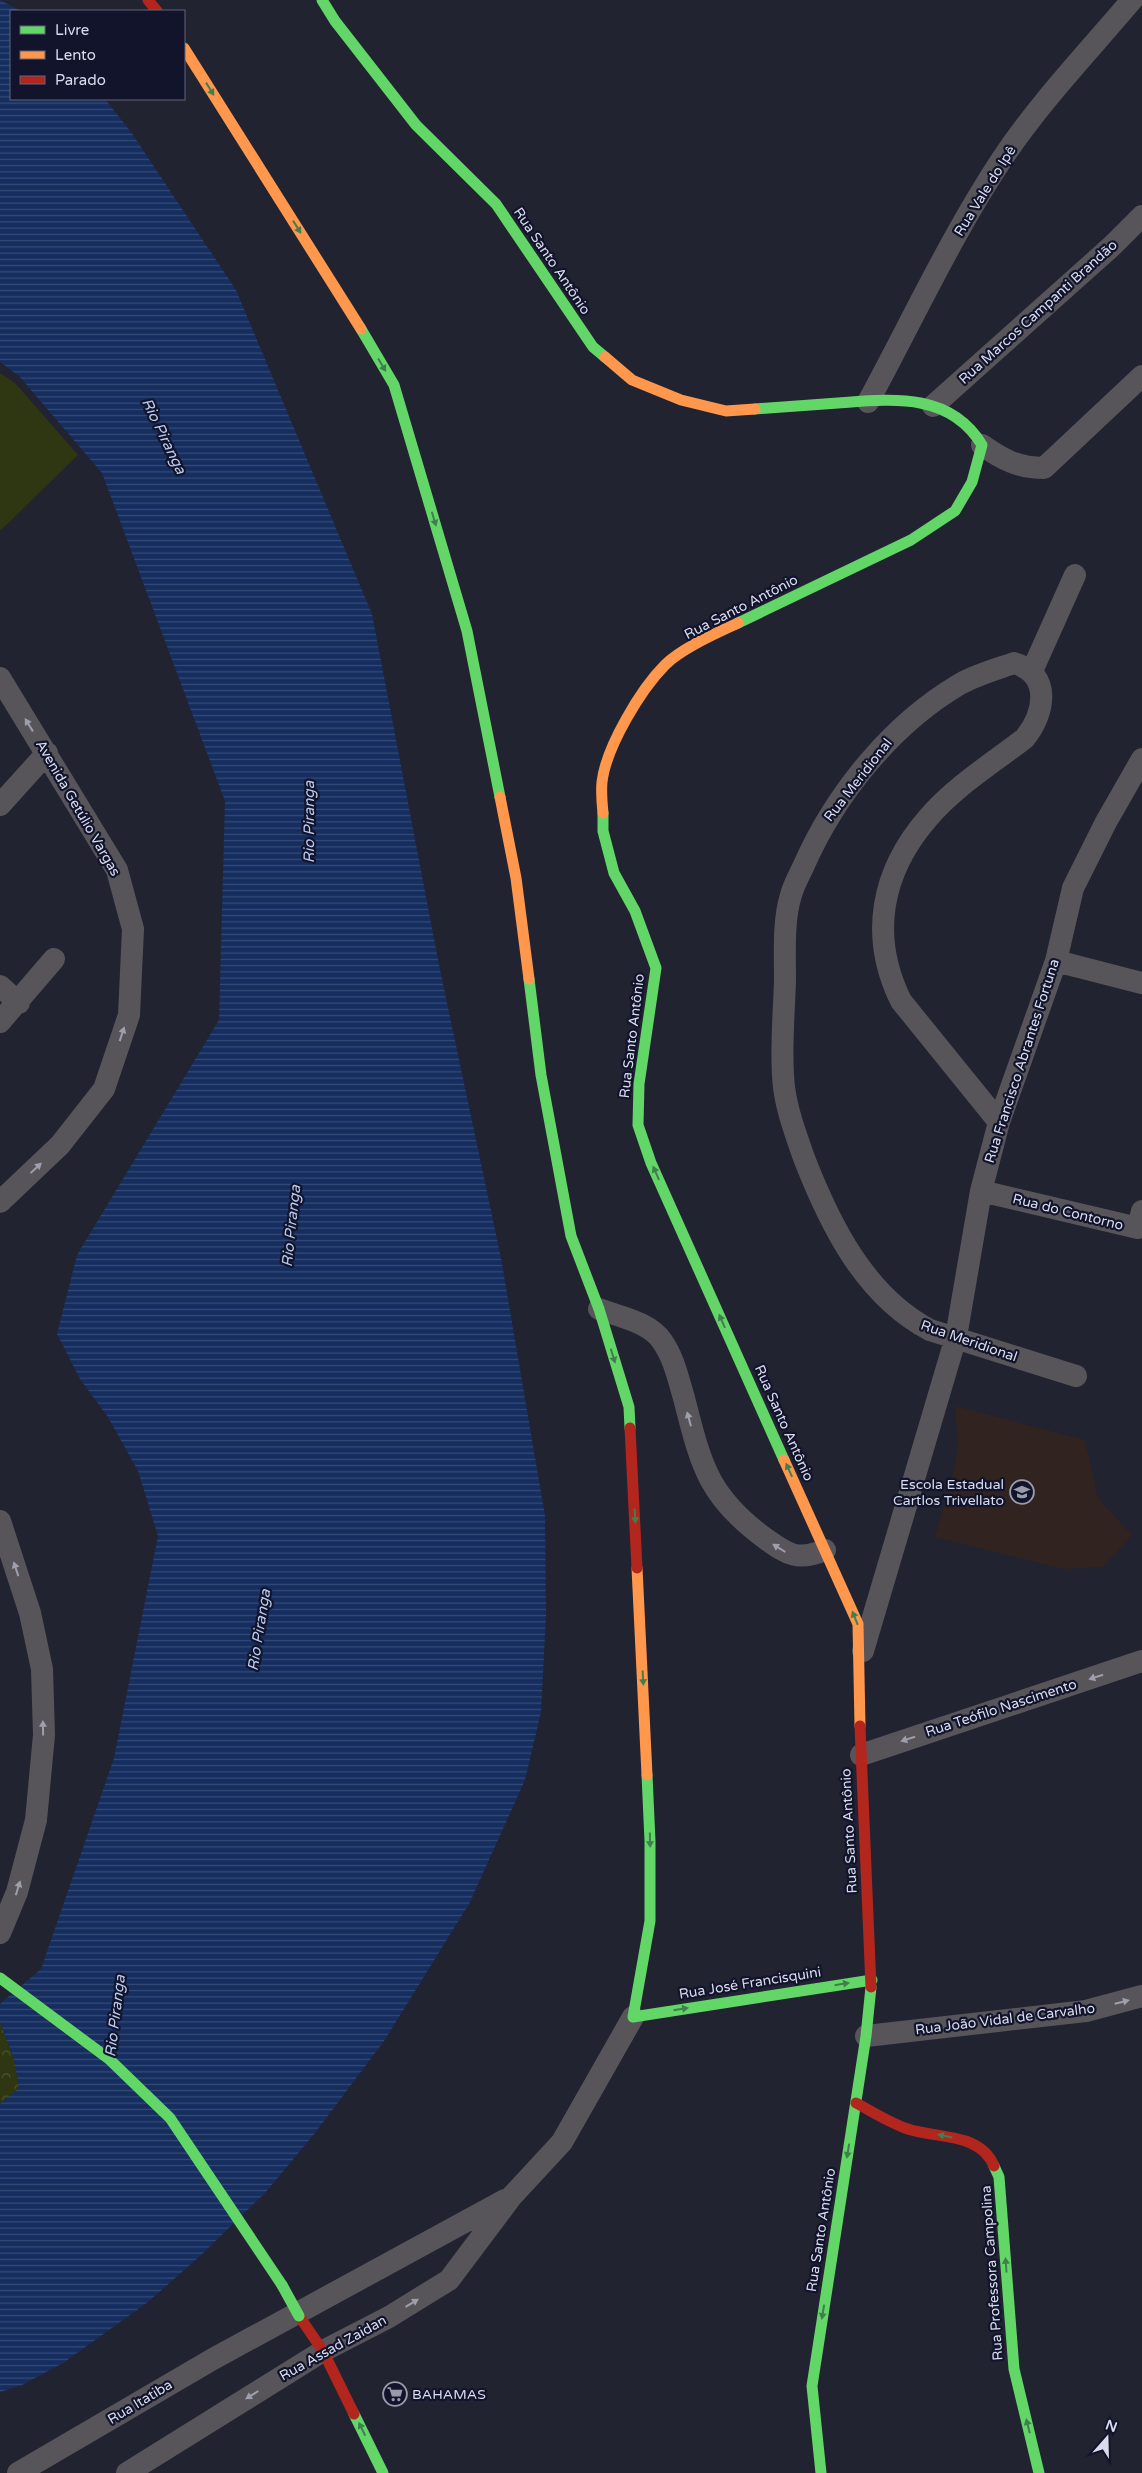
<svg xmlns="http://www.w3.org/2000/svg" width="1142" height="2473" font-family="'Varela Round',sans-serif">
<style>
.education{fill:#31231f}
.grass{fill:#2e3711}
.park{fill:url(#park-crowns)}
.water{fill:url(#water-rules)}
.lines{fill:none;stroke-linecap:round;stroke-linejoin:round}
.street{stroke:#58555a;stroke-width:22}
.fast{stroke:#63d668;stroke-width:11}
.slow{stroke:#ff974d;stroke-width:11}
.jam{stroke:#b3261e;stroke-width:11}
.fast-bridge{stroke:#63d668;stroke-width:11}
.oneway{fill:#3f7f4d}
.oneway2{fill:#9f9fab}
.labels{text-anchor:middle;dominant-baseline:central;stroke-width:4.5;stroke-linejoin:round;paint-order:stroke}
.street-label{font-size:14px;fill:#d9dced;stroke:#12142c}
.poi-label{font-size:14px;fill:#d9dced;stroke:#12142c;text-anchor:end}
.water-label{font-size:15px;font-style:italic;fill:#b9ccef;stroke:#12142c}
</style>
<defs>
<pattern id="park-crowns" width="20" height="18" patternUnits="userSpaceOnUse" patternTransform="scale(1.25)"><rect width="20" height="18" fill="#2e3711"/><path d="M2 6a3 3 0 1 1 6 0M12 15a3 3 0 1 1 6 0" fill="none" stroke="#4c5334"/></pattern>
<pattern id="water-rules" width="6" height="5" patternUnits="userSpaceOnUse" patternTransform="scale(1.25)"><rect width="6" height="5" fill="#152d5f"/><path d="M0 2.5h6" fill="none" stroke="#364b76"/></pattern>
</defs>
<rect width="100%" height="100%" fill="#212331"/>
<path class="education" d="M955,1406L1085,1440L1098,1498L1132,1535L1102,1567L1064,1569L935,1537L950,1486L958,1447Z"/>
<path class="grass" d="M0,373L16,384L78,455L0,531Z"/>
<path class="park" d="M0,2022L14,2059L19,2088L0,2104Z"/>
<path class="water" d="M0,0L21,11H11V99H105L131,132L236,290L372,614L439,965L501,1258L545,1516L546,1614L541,1712L525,1780L469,1904L384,2041L315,2133L265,2193L200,2256L148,2302L63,2363L22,2385L0,2392V2104L19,2088L14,2059L0,2022V2004L41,1969L114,1758L158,1536L138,1471L108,1417L80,1379L57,1334L77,1255L219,1020L225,801L102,473L19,376L0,362Z"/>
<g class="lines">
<path class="street" d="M868,402C912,321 951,236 1002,159C1040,102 1088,52 1132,0
M933,406L1112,246L1142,216
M982,445C1003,460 1019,468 1044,468L1142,376
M1032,671L1075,575
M0,678L117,870L133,929L129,1015L104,1089L60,1145L0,1202
M0,805L47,753
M1056,961L1142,983
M0,986L19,1003
M0,1022L54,959
M999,1122L901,1001C869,936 881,872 928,818C954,787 993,763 1025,738C1045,713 1052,674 1014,663C997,669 976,675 960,684C892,724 836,793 804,865C800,874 794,884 791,895C783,920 785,954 785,981C784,1012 781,1044 783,1075C784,1104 795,1132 804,1158C830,1225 865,1296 930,1330L1076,1376
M981,1191L1138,1228L1142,1211
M599,1309C620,1317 649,1322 662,1341C674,1358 678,1378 684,1398C701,1464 707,1496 766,1539C788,1555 798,1561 825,1550
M0,1521L30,1613L42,1669L44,1735L36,1820L17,1892L0,1933
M863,1651L956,1337L981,1191L999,1122L1056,961L1073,888L1106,822L1142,759
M861,1755L1142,1661
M866,2036L1086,2011L1142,1996
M18,2473L213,2359L505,2200
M127,2473L323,2351L389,2317L449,2280L512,2196L562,2142L633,2017"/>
<path class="fast" d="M322,0L335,21L416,125L496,204L593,347L605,357
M361,329L394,385L467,631L500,797
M738,623L911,540L955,511L972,482L982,445C950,392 892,399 838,403C810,405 782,407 755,409
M603,813V831L614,873L635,911L656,968L639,1084L638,1125L651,1163L784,1460
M529,979L541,1075L571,1236L599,1309L629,1407L630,1428
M647,1775L650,1841V1921L633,2017L872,1980
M0,1978L109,2059L170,2118L282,2285
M994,2166L999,2177L1014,2369L1039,2473
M354,2414L383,2473
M821,2473L812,2386L866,2036L871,1987"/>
<path class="slow" d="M184,48L361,329
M605,357L632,380L681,400L726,411L755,409
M500,797L516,878L529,979
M603,813C602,803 601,792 602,782C606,747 641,689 665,665C682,648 717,633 738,623
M784,1460L858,1624L860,1726
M637,1568L647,1775"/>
<path class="jam" d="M148,0L157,11
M630,1428L637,1568
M860,1726L871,1987
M856,2103C873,2112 890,2123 908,2129C937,2139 980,2132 994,2166
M299,2316L323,2351L354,2414"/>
<path class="fast-bridge" d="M282,2285L299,2316"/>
</g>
<defs><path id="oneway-solid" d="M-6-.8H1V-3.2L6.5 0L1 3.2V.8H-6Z" transform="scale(1.25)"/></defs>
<g class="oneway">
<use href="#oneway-solid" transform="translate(210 89) rotate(58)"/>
<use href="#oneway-solid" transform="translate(297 227) rotate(58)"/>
<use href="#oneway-solid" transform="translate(382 365) rotate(59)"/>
<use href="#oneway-solid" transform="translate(434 519) rotate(73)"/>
<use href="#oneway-solid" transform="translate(656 1173) rotate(-114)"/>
<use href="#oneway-solid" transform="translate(722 1321) rotate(-114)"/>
<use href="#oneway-solid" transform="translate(613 1356) rotate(73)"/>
<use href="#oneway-solid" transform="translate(789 1470) rotate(-114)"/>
<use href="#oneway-solid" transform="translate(635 1516) rotate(87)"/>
<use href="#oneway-solid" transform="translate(855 1618) rotate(-112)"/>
<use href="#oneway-solid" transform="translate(643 1678) rotate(87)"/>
<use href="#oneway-solid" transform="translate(650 1840) rotate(89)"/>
<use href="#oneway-solid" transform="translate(842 1984) rotate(-9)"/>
<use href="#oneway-solid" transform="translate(681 2009) rotate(-9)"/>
<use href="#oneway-solid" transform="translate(945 2136) rotate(-169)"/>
<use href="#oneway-solid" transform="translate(848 2151) rotate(99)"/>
<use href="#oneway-solid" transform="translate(1006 2265) rotate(-94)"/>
<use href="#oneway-solid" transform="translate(823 2312) rotate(99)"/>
<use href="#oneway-solid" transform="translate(1028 2426) rotate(-104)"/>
<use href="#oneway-solid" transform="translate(362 2429) rotate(-116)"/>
</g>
<g class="oneway2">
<use href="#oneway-solid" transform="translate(29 725) rotate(-122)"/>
<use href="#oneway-solid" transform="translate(122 1034) rotate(-72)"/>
<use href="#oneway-solid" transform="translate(36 1168) rotate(-43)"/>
<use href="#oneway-solid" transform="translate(689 1419) rotate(-105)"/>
<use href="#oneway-solid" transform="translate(779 1548) rotate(-148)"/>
<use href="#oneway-solid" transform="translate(16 1569) rotate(-108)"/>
<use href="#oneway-solid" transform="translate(1096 1677) rotate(162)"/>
<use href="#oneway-solid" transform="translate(43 1728) rotate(-91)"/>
<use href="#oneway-solid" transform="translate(908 1739) rotate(162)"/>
<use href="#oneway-solid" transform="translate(18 1888) rotate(-73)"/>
<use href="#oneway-solid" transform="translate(1122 2002) rotate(-14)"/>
<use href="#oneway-solid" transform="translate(412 2303) rotate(-31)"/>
<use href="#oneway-solid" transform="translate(252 2395) rotate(148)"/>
</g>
<defs>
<g id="school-ring" transform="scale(1.25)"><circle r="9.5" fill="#12142c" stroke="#999bab" stroke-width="1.5"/><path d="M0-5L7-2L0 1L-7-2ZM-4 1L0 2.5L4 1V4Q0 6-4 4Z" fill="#999bab"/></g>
<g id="supermarket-ring" transform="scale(1.25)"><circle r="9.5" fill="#12142c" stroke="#999bab" stroke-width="1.5"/><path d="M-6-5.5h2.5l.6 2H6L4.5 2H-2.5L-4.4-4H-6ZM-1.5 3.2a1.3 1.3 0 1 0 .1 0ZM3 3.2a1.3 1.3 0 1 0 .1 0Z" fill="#999bab"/></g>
</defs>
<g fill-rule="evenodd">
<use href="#school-ring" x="1022" y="1492"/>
<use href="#supermarket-ring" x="395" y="2394"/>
</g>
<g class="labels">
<g class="street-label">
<text transform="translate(985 191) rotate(-58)">Rua Vale do Ipê</text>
<text transform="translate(552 261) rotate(56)">Rua Santo Antônio</text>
<text transform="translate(1038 312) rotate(-42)">Rua Marcos Campanti Brandão</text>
<text transform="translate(741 607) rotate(-27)">Rua Santo Antônio</text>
<text transform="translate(858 780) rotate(-52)">Rua Meridional</text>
<text transform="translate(78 808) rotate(60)">Avenida Getúlio Vargas</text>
<text transform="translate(632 1036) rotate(-83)">Rua Santo Antônio</text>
<text transform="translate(1022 1061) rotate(-72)">Rua Francisco Abrantes Fortuna</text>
<text transform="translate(1068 1212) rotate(14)">Rua do Contorno</text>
<text transform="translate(969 1341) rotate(19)">Rua Meridional</text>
<text transform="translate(784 1423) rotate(66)">Rua Santo Antônio</text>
<text transform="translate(1001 1708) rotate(-18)">Rua Teófilo Nascimento</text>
<text transform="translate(849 1831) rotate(-93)">Rua Santo Antônio</text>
<text transform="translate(750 1983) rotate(-9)">Rua José Francisquini</text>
<text transform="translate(1005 2019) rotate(-7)">Rua João Vidal de Carvalho</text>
<text transform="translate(821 2230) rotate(-81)">Rua Santo Antônio</text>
<text transform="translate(992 2273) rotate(-94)">Rua Professora Campolina</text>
<text transform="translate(333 2348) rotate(-29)">Rua Assad Zaidan</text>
<text transform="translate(140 2402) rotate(-31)">Rua Itatiba</text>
</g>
<g class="poi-label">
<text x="1004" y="1484">Escola Estadual<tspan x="1004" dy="16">Cartlos Trivellato</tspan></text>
<text x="412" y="2394" text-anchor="start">BAHAMAS</text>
</g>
<g class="water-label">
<text transform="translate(164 436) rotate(64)">Rio Piranga</text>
<text transform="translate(309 822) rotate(-90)">Rio Piranga</text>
<text transform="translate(291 1226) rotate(-84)">Rio Piranga</text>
<text transform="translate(259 1630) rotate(-81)">Rio Piranga</text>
<text transform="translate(115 2016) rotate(-83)">Rio Piranga</text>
</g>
</g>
<rect x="10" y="10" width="175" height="90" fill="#12142c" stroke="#626479"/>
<rect x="20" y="26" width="25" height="8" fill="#63d668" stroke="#626479"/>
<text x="55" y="35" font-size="15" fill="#d9dced">Livre</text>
<rect x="20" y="51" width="25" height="8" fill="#ff974d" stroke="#626479"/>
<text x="55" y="60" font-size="15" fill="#d9dced">Lento</text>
<rect x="20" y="76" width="25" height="8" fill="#b3261e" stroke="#626479"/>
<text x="55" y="85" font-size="15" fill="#d9dced">Parado</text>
<g transform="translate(1107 2438) rotate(20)" stroke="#12142c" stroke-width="4" paint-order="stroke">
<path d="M0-4L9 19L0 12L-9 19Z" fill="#d9dced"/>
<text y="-8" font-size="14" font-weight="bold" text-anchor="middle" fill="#d9dced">N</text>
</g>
</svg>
